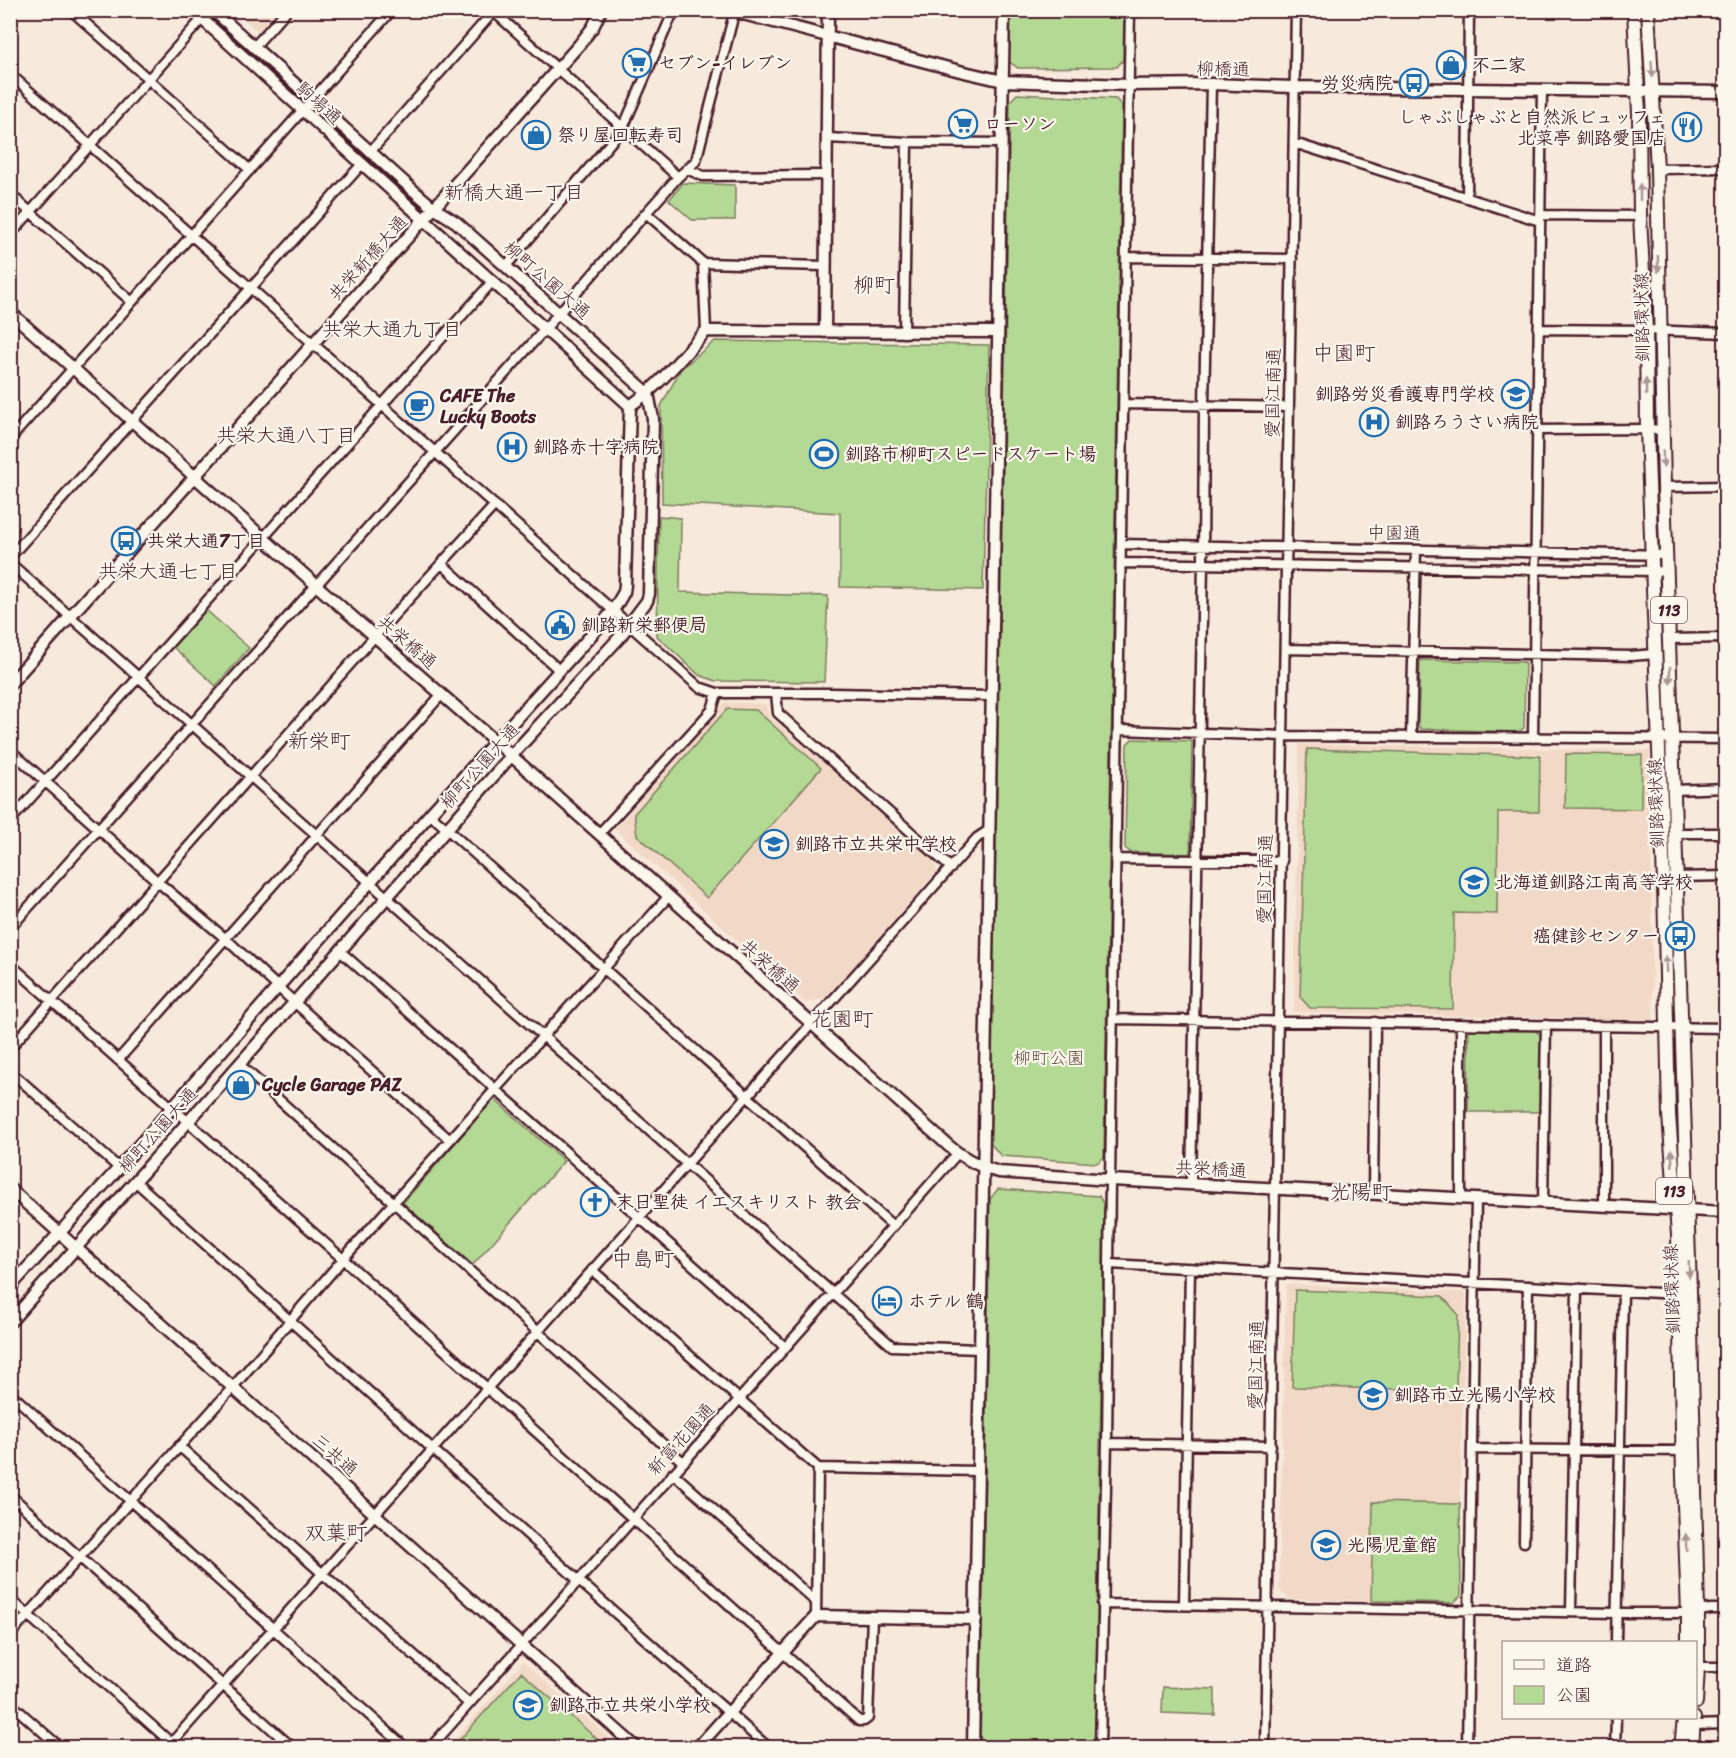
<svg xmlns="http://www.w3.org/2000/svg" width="1736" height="1758" font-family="Sriracha,'Klee One',sans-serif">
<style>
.built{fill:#f2d9c7}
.green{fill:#b3d994;stroke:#7e7c60;stroke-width:1.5}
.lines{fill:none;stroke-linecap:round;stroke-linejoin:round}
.minor-casing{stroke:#4a1f2b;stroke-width:13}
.tertiary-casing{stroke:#4a1f2b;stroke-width:15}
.primary-casing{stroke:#4a1f2b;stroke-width:16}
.minor{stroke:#fbf7ec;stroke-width:8}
.tertiary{stroke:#fbf7ec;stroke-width:10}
.primary{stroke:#fbf7ec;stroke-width:12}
.oneway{fill:#ab9695}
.labels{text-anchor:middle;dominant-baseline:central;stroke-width:4.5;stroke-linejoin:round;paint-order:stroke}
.shield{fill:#fbf7ec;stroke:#7f6065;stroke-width:1.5}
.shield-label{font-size:16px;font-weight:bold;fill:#4a1f2b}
.poi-label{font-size:18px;font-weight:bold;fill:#4a1f2b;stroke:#fbf7ec;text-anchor:start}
.street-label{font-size:18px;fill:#4a1f2b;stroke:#fbf7ec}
.park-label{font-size:18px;fill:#644e45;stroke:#fbf7ec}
.neighbourhood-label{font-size:20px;fill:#4a1f2b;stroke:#fbf7ec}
.quarter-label{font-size:21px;fill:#4a1f2b;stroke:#fbf7ec}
</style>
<rect width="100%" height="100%" fill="#f7e9db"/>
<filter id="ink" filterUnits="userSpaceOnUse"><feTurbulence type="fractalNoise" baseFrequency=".0167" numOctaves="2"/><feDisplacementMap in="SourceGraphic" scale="12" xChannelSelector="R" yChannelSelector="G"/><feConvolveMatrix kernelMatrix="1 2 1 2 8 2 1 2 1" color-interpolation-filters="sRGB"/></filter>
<g filter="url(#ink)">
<path class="built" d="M235,11H279L259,32Z
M725,702L766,704L769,716L934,859L936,872L826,998L805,1003L615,829Z
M1299,744L1650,751L1653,1020L1294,1012Z
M1286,1284L1466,1292L1460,1504L1373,1502L1371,1601L1288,1599L1279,1589Z
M523,1662L619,1747L447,1748Z"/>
<path class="green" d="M1009,11H1124L1123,60L1117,67L1018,68L1008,61Z
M1017,94L1116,99L1122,106L1104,1157L1097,1163L1001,1156L990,1143L1010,101Z
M683,183L735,185V220H692L669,200Z
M715,341L989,345L983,590L840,587V513L662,503L661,406L681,369Z
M659,516L681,518L680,592L828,596L824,682L716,681L699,675L657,636Z
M206,610L249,648L216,686L173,647Z
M1420,660L1525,662L1524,728L1518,732L1421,729L1418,725Z
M727,709L756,710L821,768L707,898L637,835L634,814Z
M1132,739L1192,741L1190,854L1130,852L1125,848L1127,744Z
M1307,749L1540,756L1539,812H1498L1497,914L1454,913L1453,1009L1310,1008L1300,997Z
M1566,754L1642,755L1641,809L1565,808Z
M1469,1029L1535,1030L1542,1037L1540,1112H1468Z
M494,1099L564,1161L473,1265L403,1203Z
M998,1189L1099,1196L1104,1205L1095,1747H980L990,1199Z
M1295,1290L1442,1296L1458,1314L1456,1390L1292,1387Z
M1373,1502L1460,1504L1461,1596L1453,1603L1371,1601Z
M521,1672L606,1747H453Z
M1163,1687L1215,1689V1715L1162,1713Z"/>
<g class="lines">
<g class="minor-casing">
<path id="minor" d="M71,10L250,170
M492,10L678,177
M254,47L287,10
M10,74L699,687L717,693H831L992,696
M827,138L907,142L1001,143
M1294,143L1540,221
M370,152L495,10
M687,169L703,176L826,175
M1657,169L1726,168
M10,194L132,302
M1467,198L1469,10
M646,213L703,263L824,266
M1540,215L1640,216
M10,235L210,10
M1126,257L1292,259
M703,263L706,331
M506,266L623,128L674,10
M1538,329L1646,330L1726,333
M904,333L907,142
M1124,404L1289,407
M1537,430L1647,429L1663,430
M10,439L392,10
M1664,487L1726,486
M1121,544L1667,555
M10,557L362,164
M10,563L892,1346L980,1349
M1121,563L1658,571
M442,564L559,670
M1670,639L1726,638
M1285,649L1631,656L1655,654
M776,693L778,713L951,868
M1119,730L1283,736L1726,739
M1411,737L1416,550
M1533,738L1542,89
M10,750L158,882L226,939L294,1002L450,1140
M1674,790L1726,788
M430,814L893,1226
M10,821L492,282
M1675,833H1726
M599,834L712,710L717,693
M1116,859L1282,861
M1677,877L1726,876
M10,928L545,329L646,213L678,177L696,161L735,10
M340,951L785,1347
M10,964L343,1259L859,1721H864L868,1718L872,1617
M1113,1019L1726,1028
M10,1048L375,636L495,505
M118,1060L442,694
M239,1064L683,1462
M10,1071L119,1168
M135,1181L578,1580L769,1748
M1191,1184L1203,564L1204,405L1211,84
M1373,1193L1375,1022
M1461,1198V1024
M1543,1203L1546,1025
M1604,1206V1027
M1109,1264L1678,1294
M592,1270L818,1468L979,1471
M10,1393L406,1748
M1107,1443L1271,1446
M179,1446L468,1703
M1472,1449L1688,1451
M673,1473L816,1602
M10,1495L293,1748
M1524,1542L1528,1286
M10,1599L177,1748
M1102,1604L1617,1613H1688L1711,1609H1726
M1184,1605L1190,1268
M1571,1612L1577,1288
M816,1616L818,1468
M10,1635L233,1387L343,1259L668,897
M1616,1642L1623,1291
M1698,1667H1726
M10,1703L61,1748
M1694,1725L1726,1724
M167,1748L977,838L989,830
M430,1748L957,1154
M1100,1748L1107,1443L1110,1180L1130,10
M1265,1748L1296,10
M1467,1748L1476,1199
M1615,1748L1616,1718"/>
</g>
<g class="tertiary-casing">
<path id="tertiary" d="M192,10L630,406
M728,10L960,71L1003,81L1130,85L1211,84L1293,87L1726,92
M10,312L316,585L496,742L942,1140C959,1156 976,1166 999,1172L1110,1180L1726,1212
M825,332L828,10
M630,406C660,385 681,358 706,331L998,332
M10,684L579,45L593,27L601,10
M10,1189L637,1748
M10,1287L119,1168L430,814L613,611L624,592L625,585L630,406
M10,1322L340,951L511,756L619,638L647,601L649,594L653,419L648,393L456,222L434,208L414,191L213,10
M697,1748L816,1616L976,1619
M973,1748L1004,10"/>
</g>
<g class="primary-casing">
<path id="primary" d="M1634,10L1639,113L1640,216L1646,330L1647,429L1664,883L1669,1115L1678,1235L1683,1477L1688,1613V1642
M1648,10L1657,169L1664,487L1690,1291L1698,1612V1667L1696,1702
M1681,1748L1684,1718
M1692,1748L1694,1718"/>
</g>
<use href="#minor" class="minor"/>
<use href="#tertiary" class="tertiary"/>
<use href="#primary" class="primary"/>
</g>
<defs><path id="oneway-solid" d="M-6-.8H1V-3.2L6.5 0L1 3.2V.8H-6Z" transform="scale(1.5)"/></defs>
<g class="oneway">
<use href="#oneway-solid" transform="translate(1652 69) rotate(86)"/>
<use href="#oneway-solid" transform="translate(1640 192) rotate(-90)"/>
<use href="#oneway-solid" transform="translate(1658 264) rotate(89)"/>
<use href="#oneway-solid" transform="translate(1646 387) rotate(-91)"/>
<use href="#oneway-solid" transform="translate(1663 459) rotate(89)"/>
<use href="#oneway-solid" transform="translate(1670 675) rotate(90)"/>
<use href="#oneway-solid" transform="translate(1666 964) rotate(-91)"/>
<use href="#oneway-solid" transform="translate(1672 1158) rotate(-93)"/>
<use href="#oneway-solid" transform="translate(1689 1269) rotate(88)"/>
<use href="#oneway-solid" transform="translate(1686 1542) rotate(-92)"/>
</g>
</g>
<defs>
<g id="supermarket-ring" transform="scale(1.5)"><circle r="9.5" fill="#fbf7ec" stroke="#1f6fb2" stroke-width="1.5"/><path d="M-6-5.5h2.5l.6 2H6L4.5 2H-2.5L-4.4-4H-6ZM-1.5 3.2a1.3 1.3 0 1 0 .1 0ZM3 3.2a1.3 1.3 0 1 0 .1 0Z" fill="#1f6fb2"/></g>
<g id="shop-ring" transform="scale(1.5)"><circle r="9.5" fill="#fbf7ec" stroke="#1f6fb2" stroke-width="1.5"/><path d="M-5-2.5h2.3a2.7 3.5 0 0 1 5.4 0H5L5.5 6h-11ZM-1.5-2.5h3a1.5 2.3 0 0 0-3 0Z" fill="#1f6fb2"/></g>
<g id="bus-ring" transform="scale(1.5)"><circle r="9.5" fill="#fbf7ec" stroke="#1f6fb2" stroke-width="1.5"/><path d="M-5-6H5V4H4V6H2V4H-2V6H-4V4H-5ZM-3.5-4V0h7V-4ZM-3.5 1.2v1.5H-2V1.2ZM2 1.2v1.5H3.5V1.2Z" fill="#1f6fb2"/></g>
<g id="restaurant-ring" transform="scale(1.5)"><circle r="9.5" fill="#fbf7ec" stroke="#1f6fb2" stroke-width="1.5"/><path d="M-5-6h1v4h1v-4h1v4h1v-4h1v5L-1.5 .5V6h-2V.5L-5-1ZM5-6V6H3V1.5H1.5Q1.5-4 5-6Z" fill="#1f6fb2"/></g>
<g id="university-ring" transform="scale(1.5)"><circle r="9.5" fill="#fbf7ec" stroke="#1f6fb2" stroke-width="1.5"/><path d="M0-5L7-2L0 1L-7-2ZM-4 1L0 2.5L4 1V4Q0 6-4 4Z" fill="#1f6fb2"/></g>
<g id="cafe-ring" transform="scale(1.5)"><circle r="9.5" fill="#fbf7ec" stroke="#1f6fb2" stroke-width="1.5"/><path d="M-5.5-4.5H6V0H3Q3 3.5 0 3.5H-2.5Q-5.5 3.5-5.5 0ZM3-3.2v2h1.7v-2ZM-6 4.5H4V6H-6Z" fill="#1f6fb2"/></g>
<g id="hospital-ring" transform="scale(1.5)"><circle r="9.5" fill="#fbf7ec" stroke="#1f6fb2" stroke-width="1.5"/><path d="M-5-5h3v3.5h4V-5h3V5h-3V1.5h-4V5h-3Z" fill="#1f6fb2"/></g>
<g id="stadium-ring" transform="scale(1.5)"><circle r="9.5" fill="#fbf7ec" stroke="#1f6fb2" stroke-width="1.5"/><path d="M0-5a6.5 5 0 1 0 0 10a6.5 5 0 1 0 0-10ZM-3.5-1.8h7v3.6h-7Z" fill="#1f6fb2"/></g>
<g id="civic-ring" transform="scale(1.5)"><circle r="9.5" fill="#fbf7ec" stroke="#1f6fb2" stroke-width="1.5"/><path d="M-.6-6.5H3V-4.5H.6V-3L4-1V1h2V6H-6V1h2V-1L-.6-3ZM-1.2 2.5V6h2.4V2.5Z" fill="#1f6fb2"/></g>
<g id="school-ring" transform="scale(1.5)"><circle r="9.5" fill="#fbf7ec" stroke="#1f6fb2" stroke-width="1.5"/><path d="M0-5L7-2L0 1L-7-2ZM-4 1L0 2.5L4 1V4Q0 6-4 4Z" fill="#1f6fb2"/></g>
<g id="church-ring" transform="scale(1.5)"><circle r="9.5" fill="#fbf7ec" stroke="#1f6fb2" stroke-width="1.5"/><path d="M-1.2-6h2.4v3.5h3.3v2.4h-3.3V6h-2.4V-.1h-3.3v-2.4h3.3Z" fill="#1f6fb2"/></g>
<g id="hotel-ring" transform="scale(1.5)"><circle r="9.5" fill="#fbf7ec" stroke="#1f6fb2" stroke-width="1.5"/><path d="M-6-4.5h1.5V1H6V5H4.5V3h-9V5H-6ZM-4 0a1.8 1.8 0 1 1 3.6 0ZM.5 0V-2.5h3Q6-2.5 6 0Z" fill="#1f6fb2"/></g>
</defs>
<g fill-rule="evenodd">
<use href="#supermarket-ring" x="637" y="63"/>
<use href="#shop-ring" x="1451" y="65"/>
<use href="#bus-ring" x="1414" y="83"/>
<use href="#supermarket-ring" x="963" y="124"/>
<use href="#restaurant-ring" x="1687" y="127"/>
<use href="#shop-ring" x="536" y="135"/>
<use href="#university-ring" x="1516" y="394"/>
<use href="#cafe-ring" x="419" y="406"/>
<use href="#hospital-ring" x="1374" y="422"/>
<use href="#hospital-ring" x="512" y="447"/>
<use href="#stadium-ring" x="824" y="454"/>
<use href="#bus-ring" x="126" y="541"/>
<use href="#civic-ring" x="560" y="625"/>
<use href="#school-ring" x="774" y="844"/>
<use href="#school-ring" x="1474" y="882"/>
<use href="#bus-ring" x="1680" y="936"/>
<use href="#shop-ring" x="241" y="1085"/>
<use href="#church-ring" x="595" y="1202"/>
<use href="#hotel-ring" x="887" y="1301"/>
<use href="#school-ring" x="1373" y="1395"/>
<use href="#school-ring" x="1326" y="1545"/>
<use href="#school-ring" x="528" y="1705"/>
</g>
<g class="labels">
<g class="shield">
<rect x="1651" y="597" width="36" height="26" rx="4.5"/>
<rect x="1656" y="1178" width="36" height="26" rx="4.5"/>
</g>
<g class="shield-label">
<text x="1669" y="610">113</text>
<text x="1674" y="1191">113</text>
</g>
<g class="poi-label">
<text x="658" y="63">セブン-イレブン</text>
<text x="1472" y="65">不二家</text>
<text x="1393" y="83" text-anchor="end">労災病院</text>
<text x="1666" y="117" text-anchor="end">しゃぶしゃぶと自然派ビュッフェ<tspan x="1666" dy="21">北菜亭 釧路愛国店</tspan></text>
<text x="984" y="124">ローソン</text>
<text x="557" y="135">祭り屋回転寿司</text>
<text x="1495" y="394" text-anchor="end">釧路労災看護専門学校</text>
<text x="440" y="396">CAFE The<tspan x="440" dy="21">Lucky Boots</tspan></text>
<text x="1395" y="422">釧路ろうさい病院</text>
<text x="533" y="447">釧路赤十字病院</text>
<text x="845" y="454">釧路市柳町スピードスケート場</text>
<text x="147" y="541">共栄大通7丁目</text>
<text x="581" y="625">釧路新栄郵便局</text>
<text x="795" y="844">釧路市立共栄中学校</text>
<text x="1495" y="882">北海道釧路江南高等学校</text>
<text x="1659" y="936" text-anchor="end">癌健診センター</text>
<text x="262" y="1085">Cycle Garage PAZ</text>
<text x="616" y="1202">末日聖徒 イエスキリスト 教会</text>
<text x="908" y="1301">ホテル 鶴</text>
<text x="1394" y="1395">釧路市立光陽小学校</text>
<text x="1347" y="1545">光陽児童館</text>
<text x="549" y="1705">釧路市立共栄小学校</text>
</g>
<g class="street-label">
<text transform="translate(1223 69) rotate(1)">柳橋通</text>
<text transform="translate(319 103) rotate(42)">駒場通</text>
<text transform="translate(368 258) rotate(-48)">共栄新橋大通</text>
<text transform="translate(547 280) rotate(41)">柳町公園大通</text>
<text transform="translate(1642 317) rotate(-91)">釧路環状線</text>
<text transform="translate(1273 393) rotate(-89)">愛国江南通</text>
<text transform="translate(1394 533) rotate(1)">中園通</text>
<text transform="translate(407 642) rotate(41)">共栄橋通</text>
<text transform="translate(480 766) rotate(-48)">柳町公園大通</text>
<text transform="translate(1656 803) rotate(-92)">釧路環状線</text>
<text transform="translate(1265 879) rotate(-89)">愛国江南通</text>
<text transform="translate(770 966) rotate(41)">共栄橋通</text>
<text transform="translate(158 1130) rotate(-48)">柳町公園大通</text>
<text transform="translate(1211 1169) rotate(3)">共栄橋通</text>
<text transform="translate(1672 1289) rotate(-92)">釧路環状線</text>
<text transform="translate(1256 1365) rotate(-89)">愛国江南通</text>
<text transform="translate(681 1439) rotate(-48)">新富花園通</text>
<text transform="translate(335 1455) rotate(41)">三共通</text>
</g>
<g class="park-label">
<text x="1049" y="1058">柳町公園</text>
</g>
<g class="neighbourhood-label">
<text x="514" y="192">新橋大通一丁目</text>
<text x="392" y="329">共栄大通九丁目</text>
<text x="286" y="435">共栄大通八丁目</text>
<text x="168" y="571">共栄大通七丁目</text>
</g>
<g class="quarter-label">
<text x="874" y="285">柳町</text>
<text x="1344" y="353">中園町</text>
<text x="319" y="741">新栄町</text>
<text x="842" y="1019">花園町</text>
<text x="1361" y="1192">光陽町</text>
<text x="643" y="1259">中島町</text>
<text x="336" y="1533">双葉町</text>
</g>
</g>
<rect width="1736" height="1758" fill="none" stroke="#fbf7ec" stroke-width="36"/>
<rect x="18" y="18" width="1700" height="1722" fill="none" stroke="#4a1f2b" stroke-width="2" filter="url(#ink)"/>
<rect x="1502" y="1641" width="195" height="78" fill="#fbf7ec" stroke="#b4a19f" stroke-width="1.5"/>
<rect x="1514" y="1660" width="30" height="9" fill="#fbf7ec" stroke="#b4a19f" stroke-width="1.5"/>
<text x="1556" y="1671" font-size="18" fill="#4a1f2b">道路</text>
<rect x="1514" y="1686" width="30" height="18" fill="#b3d994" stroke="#b4a19f" stroke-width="1.5"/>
<text x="1556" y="1701" font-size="18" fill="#4a1f2b">公園</text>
</svg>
